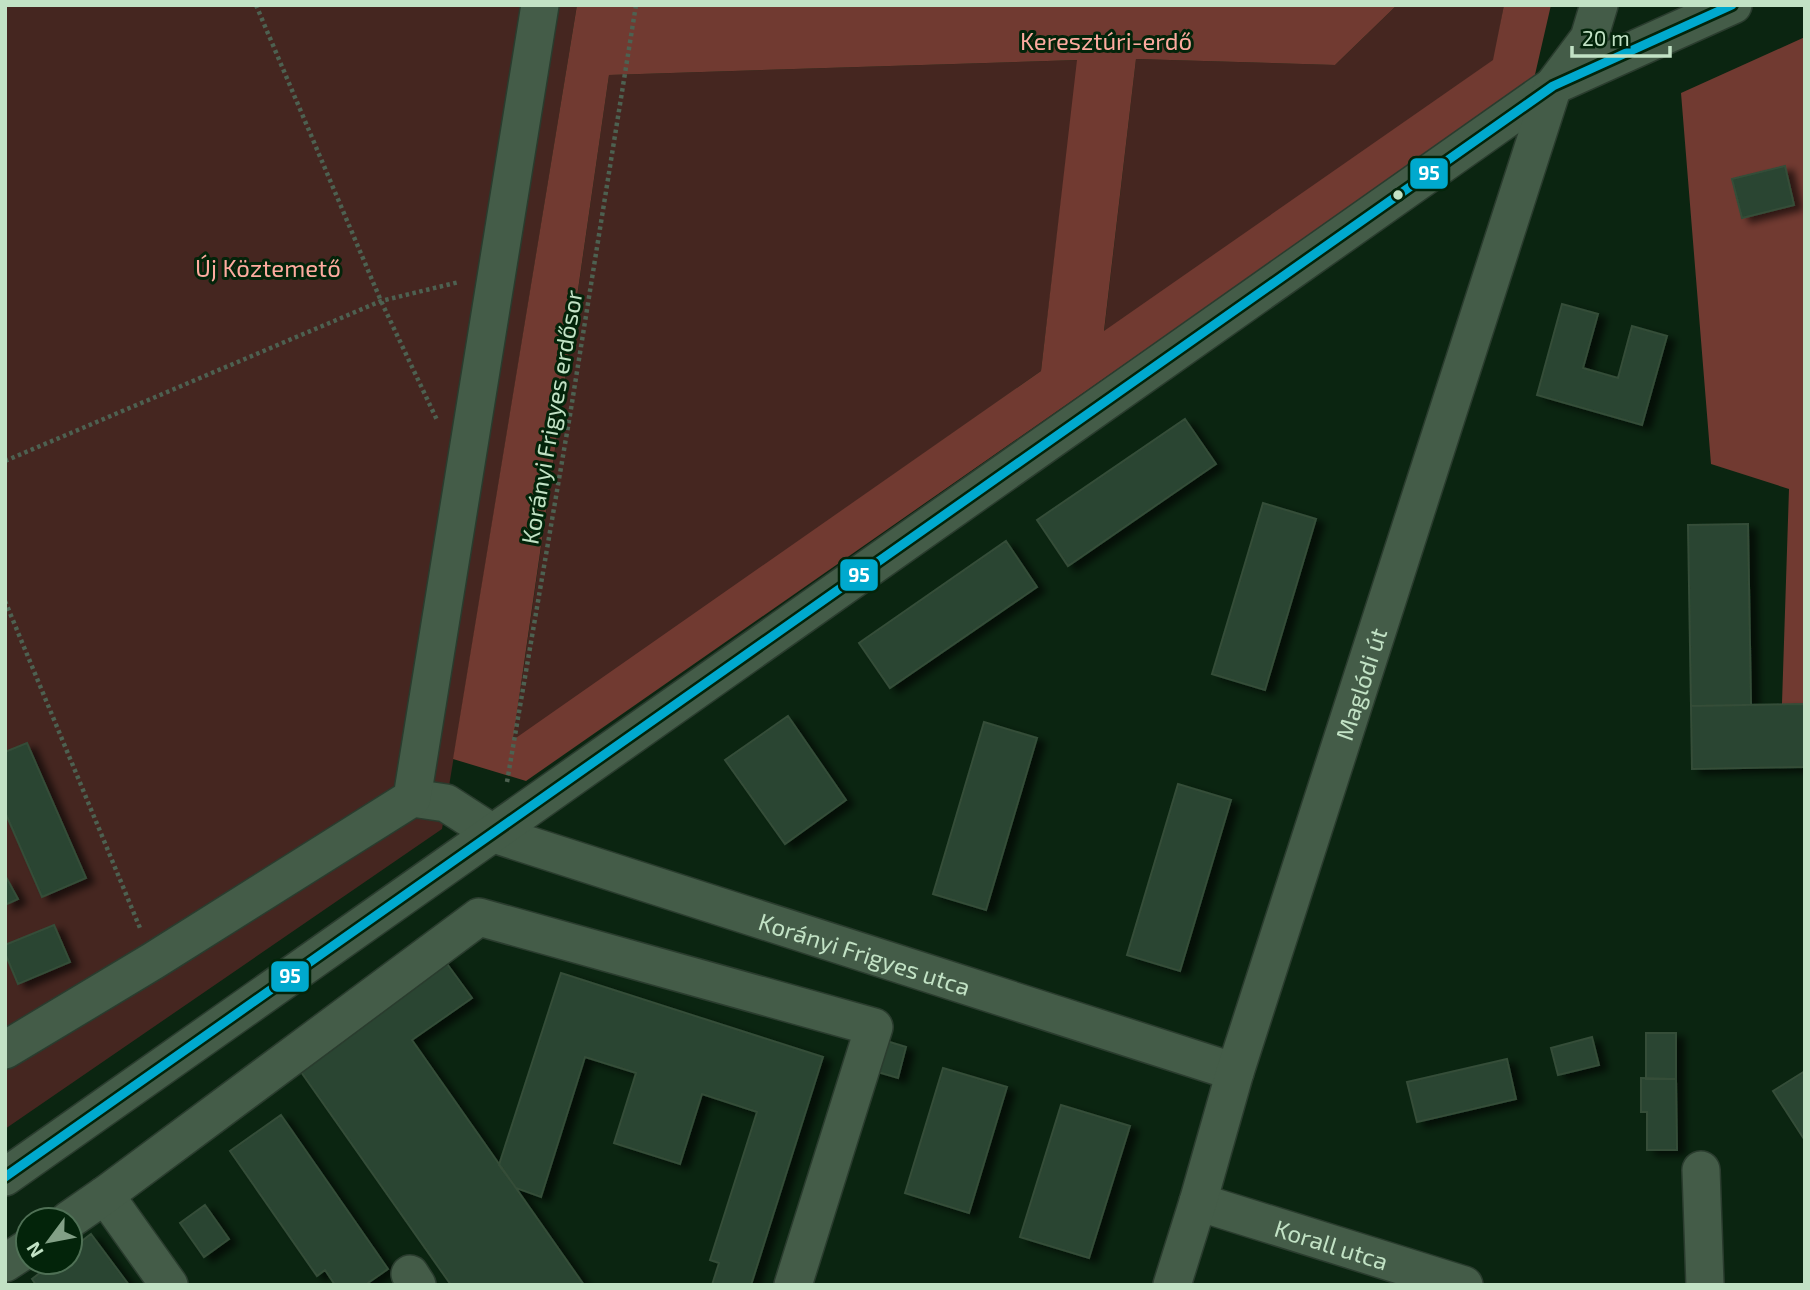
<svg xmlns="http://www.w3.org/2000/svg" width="1810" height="1290" font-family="'Exo 2',sans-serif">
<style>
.green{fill:#452620}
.forest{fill:#713a31;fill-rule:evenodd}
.building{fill:#2a4430;stroke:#344d39;stroke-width:2;filter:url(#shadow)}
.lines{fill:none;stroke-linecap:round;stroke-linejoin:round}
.minor-casing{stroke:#2a3c2e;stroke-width:40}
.path{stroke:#4d6151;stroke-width:4.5;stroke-dasharray:3.5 3.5;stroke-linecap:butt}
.minor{stroke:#445c48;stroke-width:37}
.bus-1-casing{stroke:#03240a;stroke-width:14}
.bus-1{stroke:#00a9ce;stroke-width:9}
.bus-dot{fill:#c2e2c5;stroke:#03240a;stroke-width:2.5}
.labels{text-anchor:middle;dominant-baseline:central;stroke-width:6;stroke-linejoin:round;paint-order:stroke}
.park-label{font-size:24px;fill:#feab9f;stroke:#03240a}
.street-label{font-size:24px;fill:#c2e2c5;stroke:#03240a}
.line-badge{stroke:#03240a;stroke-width:2.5}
.badge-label{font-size:19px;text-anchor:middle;font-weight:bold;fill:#fff}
</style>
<defs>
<filter id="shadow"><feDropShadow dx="8" dy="4.5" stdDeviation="3.5" flood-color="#0009"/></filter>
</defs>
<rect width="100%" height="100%" fill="#0b2511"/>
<path class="green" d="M5,5H577L442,829L5,1129Z
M1397,5H1504L1494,60L1104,332L1136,59L1335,65Z
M1078,60L1041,371L513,742L609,75Z"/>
<path class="forest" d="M577,5H1397L1335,65L1136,59L1104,331L1493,60L1504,5H1551L1534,79L526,781L453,759ZM1077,60L1041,371L513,740L609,75Z
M1805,37V740L1781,734L1789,489L1711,464L1681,93Z"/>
<path class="building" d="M1785,166L1794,205L1742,218L1732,179Z
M1562,304L1598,314L1583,368L1618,378L1632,326L1667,336L1642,425L1537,395Z
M1185,419L1216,464L1068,566L1037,520Z
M1263,503L1316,519L1265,690L1212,674Z
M1748,524L1751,705L1691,706L1688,525Z
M1006,541L1037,587L890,688L859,643Z
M1805,704V767L1692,769L1691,706Z
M788,716L846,800L785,844L725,760Z
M984,722L1037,738L986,910L933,894Z
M27,743L86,878L42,897L5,812V752Z
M1178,784L1231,800L1180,971L1127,955Z
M5,877H6L18,899L5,905Z
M54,925L70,962L18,984L5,953V945Z
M442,957L472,998L412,1040L584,1285H451L294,1062Z
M561,973L823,1057L751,1285H712L719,1263L710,1260L757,1112L702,1094L680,1164L614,1143L636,1073L585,1057L541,1197L516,1188L499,1165Z
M1646,1033H1676V1079H1646Z
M1592,1037L1599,1065L1558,1075L1551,1048Z
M880,1039L906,1047L898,1078L871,1070Z
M1507,1059L1516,1099L1417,1122L1407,1082Z
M943,1068L1007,1087L969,1213L905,1193Z
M1805,1071V1139H1804L1773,1091Z
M1641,1078L1676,1079L1677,1150H1647V1112H1641Z
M1061,1105L1130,1126L1089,1258L1020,1237Z
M281,1115L388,1269L365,1285H335L325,1270L317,1276L230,1151Z
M205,1205L229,1239L204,1257L180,1223Z
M91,1234L129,1285H36L32,1279L54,1262H70V1250Z"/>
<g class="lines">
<g class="minor-casing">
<g id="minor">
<path id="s1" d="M412,798L446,803L494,834L1235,1072"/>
<path d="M5,1050L153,961L412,798L540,5"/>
<path d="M1701,1170L1705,1285"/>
<path d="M5,1177L1553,86L1733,5"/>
<path d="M105,1195L169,1285"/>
<path id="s2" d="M1198,1202L1464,1285"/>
<path d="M69,1220L105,1195L479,917L874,1027L793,1285"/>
<path d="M5,1263L28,1248"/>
<path d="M410,1274L417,1285"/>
<path id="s3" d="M1172,1285L1198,1202L1235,1072L1553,86L1589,38L1599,5"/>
</g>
</g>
<path class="path" d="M256,5L381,301L437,420
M5,461L381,301L459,282
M5,601L140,928
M507,782L570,415L636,5"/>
<use href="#minor" class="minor"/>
<g class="bus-1-casing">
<path id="bus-1" d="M5,1177L1553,86L1732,5"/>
</g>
<use href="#bus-1" class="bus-1"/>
</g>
<circle class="bus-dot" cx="1398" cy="195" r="6"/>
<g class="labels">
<g class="park-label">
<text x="1106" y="40">Keresztúri-erdő</text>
<text x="268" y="267">Új Köztemető</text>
</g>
<g class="street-label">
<text transform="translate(551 417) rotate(-80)">Korányi Frigyes erdősor</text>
<text stroke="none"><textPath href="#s3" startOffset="630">Maglódi út</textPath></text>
<text stroke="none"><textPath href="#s1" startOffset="481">Korányi Frigyes utca</textPath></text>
<text stroke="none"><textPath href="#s2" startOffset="140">Korall utca</textPath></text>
</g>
</g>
<g class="line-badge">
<rect x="1409" y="157" width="40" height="33" rx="7" fill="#00a9ce"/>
<rect x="839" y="558" width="40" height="34" rx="7" fill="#00a9ce"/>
<rect x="270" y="960" width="40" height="33" rx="7" fill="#00a9ce"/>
</g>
<g class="badge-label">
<text x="1429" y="180">95</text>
<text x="859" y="582">95</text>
<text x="290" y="983">95</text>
</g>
<rect width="1810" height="1290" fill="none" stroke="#c2e2c5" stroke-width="14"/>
<g transform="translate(49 1241) rotate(238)"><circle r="33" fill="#03240a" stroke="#4f7055" stroke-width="2"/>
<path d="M0-5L12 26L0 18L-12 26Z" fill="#82a086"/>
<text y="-10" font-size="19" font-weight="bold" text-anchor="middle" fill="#c2e2c5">N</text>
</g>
<path d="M1572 46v10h98v-10" fill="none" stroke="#c2e2c5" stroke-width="3.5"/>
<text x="1582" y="46" font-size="21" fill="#c2e2c5" stroke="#03240a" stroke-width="5" paint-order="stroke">20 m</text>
</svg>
